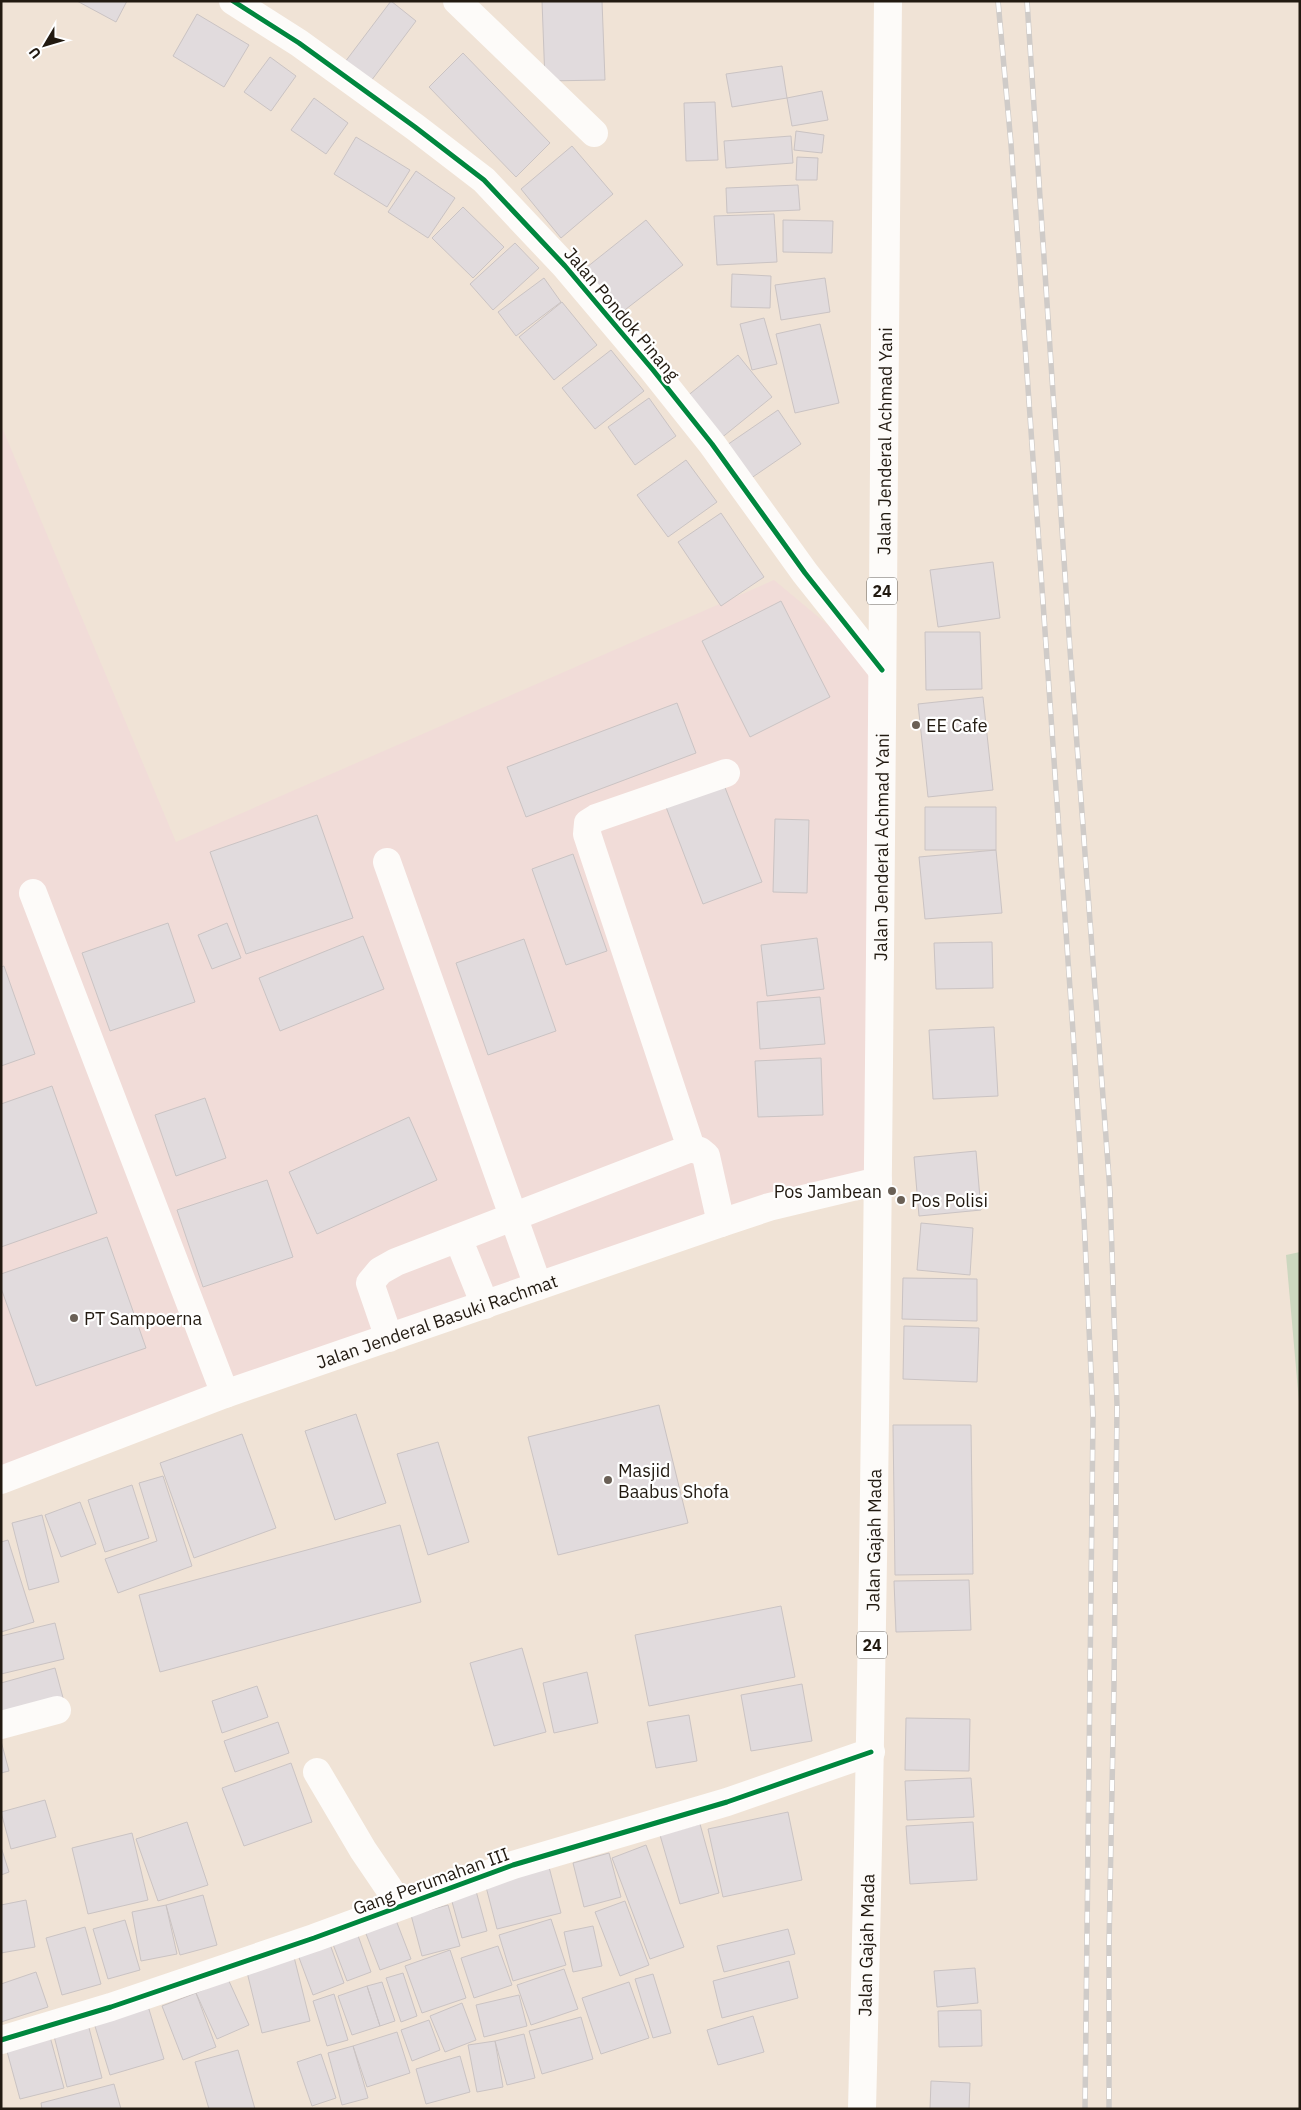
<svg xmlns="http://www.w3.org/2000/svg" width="1301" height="2110" font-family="'IBM Plex Sans',sans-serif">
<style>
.industrial{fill:#f1dcd8}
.green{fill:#ccd7bf}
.building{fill:#e1dbdd;stroke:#cac3c3}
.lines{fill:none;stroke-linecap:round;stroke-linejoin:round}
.minor{stroke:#fdfbf9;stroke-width:28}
.major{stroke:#fdfbf9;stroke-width:28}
.highway{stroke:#fdfbf9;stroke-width:28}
.rail-casing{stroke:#cfcbc8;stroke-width:5.5}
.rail{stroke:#fff;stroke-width:4;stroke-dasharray:11;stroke-linecap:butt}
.cycleway-casing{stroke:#fff;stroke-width:8}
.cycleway{stroke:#00873e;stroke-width:5}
.poi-dot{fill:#6a6056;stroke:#fff;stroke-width:2}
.labels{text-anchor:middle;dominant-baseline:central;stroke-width:4.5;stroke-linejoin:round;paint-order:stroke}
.shield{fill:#fff;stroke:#645f58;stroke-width:1}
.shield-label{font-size:16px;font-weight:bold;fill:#221a11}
.street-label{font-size:18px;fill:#221a11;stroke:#fff}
.poi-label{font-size:18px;fill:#221a11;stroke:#fff;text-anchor:start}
</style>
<rect width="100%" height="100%" fill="#f0e3d6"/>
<path class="industrial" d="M1,425L176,842L774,580L882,670L878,1181L1,1486Z"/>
<path class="green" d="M1300,1252V1413L1286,1255Z"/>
<path class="building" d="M77,1H127L116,22Z
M391,1L416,21L371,81L345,62Z
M542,1H602L605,80L545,81Z
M197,14L249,45L224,87L173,56Z
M463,53L550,143L516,177L429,87Z
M270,57L296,76L271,111L244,92Z
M782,66L787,98L732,107L726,74Z
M822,91L828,120L792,126L787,98Z
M314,98L348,123L326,154L291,130Z
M715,102L718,160L686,161L684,103Z
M796,131L824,135L822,153L794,150Z
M791,136L793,163L726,168L724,141Z
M356,137L410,170L387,207L334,174Z
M572,146L613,194L561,238L521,189Z
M797,157L818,158L817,180H796Z
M416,171L455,198L428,238L388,212Z
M798,185L800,210L727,213L726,188Z
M463,207L504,247L473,278L432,238Z
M774,214L777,262L717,265L714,216Z
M646,220L683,265L617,316L582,271Z
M783,220L833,221L832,253L783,252Z
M515,243L539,268L493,310L470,284Z
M732,274L771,276L770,308L731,307Z
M544,278L561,302L516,336L498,312Z
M825,278L830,312L781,320L775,285Z
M562,302L597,345L554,380L519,337Z
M764,318L777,364L752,370L740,324Z
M820,324L839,403L795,413L776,334Z
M611,350L644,391L595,429L562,388Z
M738,355L772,397L720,439L686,397Z
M649,398L676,436L635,465L608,427Z
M778,410L801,444L747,481L724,447Z
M686,460L717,502L668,537L637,495Z
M721,513L764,577L721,606L678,542Z
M993,562L1000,618L938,627L930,570Z
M781,601L830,697L750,737L702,641Z
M925,632H980L982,689L926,690Z
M983,697L993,790L928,797L918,704Z
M677,703L696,753L526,817L507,767Z
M724,785L762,882L703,904L666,807Z
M925,807H996V850H925Z
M317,815L353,918L246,954L210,852Z
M775,819L809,820L807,893L773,892Z
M996,850L1002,913L925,919L919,857Z
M573,854L607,951L566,965L532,869Z
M168,923L195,1002L110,1031L82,953Z
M227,923L241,958L212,969L198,935Z
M363,936L384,989L280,1031L259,978Z
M817,938L824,989L767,996L761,945Z
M524,939L556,1031L488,1055L456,963Z
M992,942L993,988L936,989L934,943Z
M4,966L35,1054L1,1066V967Z
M820,997L825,1044L760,1049L757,1002Z
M994,1027L998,1096L933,1099L929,1030Z
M821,1058L823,1115L758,1117L755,1061Z
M52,1086L97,1213L1,1247V1104Z
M205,1098L226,1158L176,1176L155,1115Z
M409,1117L437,1180L317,1234L289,1172Z
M976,1151L981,1210L919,1216L914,1157Z
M267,1180L293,1257L203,1287L177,1210Z
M921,1223L973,1228L970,1275L917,1270Z
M107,1237L146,1348L36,1386L1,1288V1274Z
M903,1278L977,1279V1321L902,1319Z
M904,1326L979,1328L977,1382L903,1379Z
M659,1405L688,1523L558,1555L528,1437Z
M356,1414L386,1503L335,1520L305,1431Z
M893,1425H971L973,1574L895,1575Z
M242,1434L276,1528L194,1558L160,1463Z
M438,1442L469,1542L428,1555L397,1454Z
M163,1476L192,1566L118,1593L105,1559L157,1541L139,1483Z
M132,1485L149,1538L105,1552L88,1500Z
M80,1502L96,1544L61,1557L45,1515Z
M42,1515L59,1582L29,1590L12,1523Z
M400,1525L421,1602L160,1672L139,1595Z
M8,1540L34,1622L1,1632V1542Z
M969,1580L971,1630L896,1632L894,1581Z
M781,1606L795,1677L649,1706L635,1635Z
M55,1623L64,1659L1,1674V1636Z
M522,1648L546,1732L494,1746L470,1663Z
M55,1668L65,1705L1,1722V1683Z
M587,1672L598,1723L554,1733L543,1683Z
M802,1684L812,1741L751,1751L741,1695Z
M257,1686L268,1717L222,1733L212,1701Z
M689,1715L697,1761L656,1768L647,1722Z
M906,1718L970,1719L969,1771L905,1770Z
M278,1722L289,1753L235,1772L224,1741Z
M1,1741L9,1771L1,1773Z
M291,1763L312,1822L244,1846L222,1788Z
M971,1778L974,1817L907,1820L905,1781Z
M45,1800L56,1837L11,1849L1,1812Z
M788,1812L802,1880L723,1897L708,1829Z
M187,1822L208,1885L158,1901L136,1839Z
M973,1822L977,1880L910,1884L906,1826Z
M700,1824L719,1893L680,1904L660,1835Z
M132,1833L148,1900L88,1914L72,1848Z
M646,1845L684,1947L650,1959L612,1858Z
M1,1847L9,1872L1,1875Z
M609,1853L621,1897L584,1907L573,1863Z
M549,1867L561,1913L497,1929L485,1883Z
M476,1891L487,1931L462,1938L451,1898Z
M203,1895L217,1945L180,1955L166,1905Z
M26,1900L35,1947L1,1953V1905Z
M625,1901L649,1965L620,1976L595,1912Z
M166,1905L177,1954L141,1961L132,1912Z
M448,1905L460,1946L422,1956L411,1915Z
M394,1915L411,1959L380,1970L363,1926Z
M551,1919L566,1965L513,1981L499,1935Z
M125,1920L140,1970L108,1979L93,1929Z
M593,1926L602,1966L573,1972L564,1932Z
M85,1927L101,1984L62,1995L46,1938Z
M788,1929L795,1954L724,1972L717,1946Z
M356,1930L371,1972L347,1981L331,1939Z
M327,1936L344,1983L313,1995L295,1947Z
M498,1946L512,1985L474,1998L461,1958Z
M450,1950L466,1998L422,2013L405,1966Z
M293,1953L310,2021L262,2033L245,1964Z
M789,1961L798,1998L722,2018L713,1981Z
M975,1968L978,2003L937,2007L934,1971Z
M564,1969L578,2009L531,2025L517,1985Z
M36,1972L48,2007L1,2022V1984Z
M403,1973L417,2016L401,2022L386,1978Z
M653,1974L671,2033L653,2038L635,1979Z
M228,1979L249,2025L217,2039L196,1993Z
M382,1982L395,2021L380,2026L367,1986Z
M629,1982L649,2038L601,2054L582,1998Z
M367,1986L380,2026L352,2035L338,1996Z
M196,1993L216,2047L183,2060L162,2006Z
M334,1994L348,2040L327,2046L313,2001Z
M519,1995L527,2026L484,2037L476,2005Z
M462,2003L476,2040L445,2052L430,2016Z
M148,2006L164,2059L110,2075L94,2023Z
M981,2010L982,2046L939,2047L938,2011Z
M753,2016L764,2052L718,2065L707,2030Z
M581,2017L593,2059L542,2074L529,2031Z
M429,2020L440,2050L412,2061L401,2030Z
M88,2024L102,2078L67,2087L53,2032Z
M397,2032L410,2073L367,2087L353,2046Z
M49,2033L64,2088L20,2099L5,2044Z
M524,2034L535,2078L507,2085L495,2041Z
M495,2041L503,2087L477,2092L468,2045Z
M353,2046L368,2098L342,2105L328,2053Z
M238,2050L255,2109H209L195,2062Z
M321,2054L336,2098L312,2106L297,2062Z
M460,2056L470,2092L426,2104L416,2069Z
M931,2081L970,2083L969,2109H930Z
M114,2084L121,2109H42L41,2103Z"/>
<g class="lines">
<path class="minor" d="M233,1L299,43L415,127L484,180L565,266L653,370L712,444L805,573L882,670
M457,1L594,133
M387,862L538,1286
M33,893L225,1394
M691,1148L587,834L588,823L596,818L726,773
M458,1238L485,1305
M389,1338L370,1283L380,1271L396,1262L691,1148L700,1151L706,1156L721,1223
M1,1725L57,1710
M317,1772L363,1850L401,1906
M1,2040L111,2007L314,1938L513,1865L727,1802L871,1752"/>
<path class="major" id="s1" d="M1,1480L225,1394L721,1223L769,1207L878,1181"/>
<path class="highway" id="s2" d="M862,2109C880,1406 881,704 888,1"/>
<g class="rail-casing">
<path id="rail" d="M998,1L1011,144L1073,1032L1084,1218L1093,1416L1085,2109
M1027,1L1070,650L1110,1192L1117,1406L1114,1685L1109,1945V2109"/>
</g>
<use href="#rail" class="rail"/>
<g class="cycleway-casing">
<path id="cycleway" d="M233,1L299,43L415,127L484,180L565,266L653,370L712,444L805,573L882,670
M1,2040L111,2007L314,1938L513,1865L727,1802L871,1752"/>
</g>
<use href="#cycleway" class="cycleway"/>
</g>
<g class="poi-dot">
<circle cx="916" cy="725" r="5"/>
<circle cx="892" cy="1191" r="5"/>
<circle cx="901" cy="1200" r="5"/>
<circle cx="74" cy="1318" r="5"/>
<circle cx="608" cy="1480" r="5"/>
</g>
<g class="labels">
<g class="shield">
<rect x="867" y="577.5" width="30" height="27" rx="4"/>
<rect x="857" y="1631.5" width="30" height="27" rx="4"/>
</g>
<g class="shield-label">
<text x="882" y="591">24</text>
<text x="872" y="1645">24</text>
</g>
<g class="street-label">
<text transform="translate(622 314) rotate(50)">Jalan Pondok Pinang</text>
<text stroke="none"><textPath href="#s2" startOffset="1668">Jalan Jenderal Achmad Yani</textPath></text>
<text stroke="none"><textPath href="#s2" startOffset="1262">Jalan Jenderal Achmad Yani</textPath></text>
<text stroke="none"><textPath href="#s1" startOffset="464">Jalan Jenderal Basuki Rachmat</textPath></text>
<text stroke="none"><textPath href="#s2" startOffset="569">Jalan Gajah Mada</textPath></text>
<text transform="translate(431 1881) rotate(-20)">Gang Perumahan III</text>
<text stroke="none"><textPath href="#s2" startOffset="164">Jalan Gajah Mada</textPath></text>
</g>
<g class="poi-label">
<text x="926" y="725">EE Cafe</text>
<text x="882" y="1191" text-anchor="end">Pos Jambean</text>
<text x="911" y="1200">Pos Polisi</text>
<text x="84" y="1318">PT Sampoerna</text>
<text x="618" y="1470">Masjid<tspan x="618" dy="21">Baabus Shofa</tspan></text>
</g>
</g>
<rect width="1301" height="2110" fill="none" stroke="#221a11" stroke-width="5"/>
<g transform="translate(45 45) rotate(232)" stroke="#ffffff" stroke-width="4" paint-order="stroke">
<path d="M0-4L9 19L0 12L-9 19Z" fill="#221a11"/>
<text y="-8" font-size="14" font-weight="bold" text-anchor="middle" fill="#221a11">U</text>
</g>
</svg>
